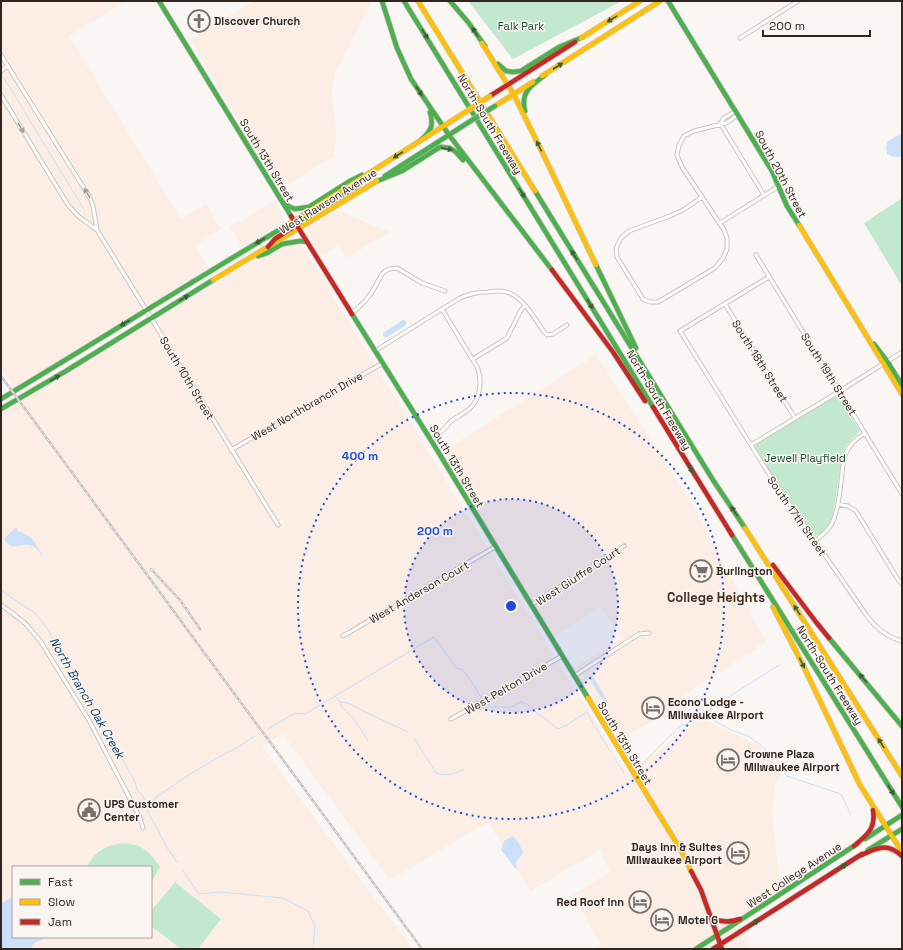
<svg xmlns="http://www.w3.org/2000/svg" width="903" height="950" font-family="'Space Grotesk',sans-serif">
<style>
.built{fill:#fceee5;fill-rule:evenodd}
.green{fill:#c2e9d0}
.water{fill:#cce1f9}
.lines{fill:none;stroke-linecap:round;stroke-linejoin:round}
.stream{stroke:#cce1f9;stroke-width:1}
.street-casing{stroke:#cbc4bf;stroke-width:5}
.fast-casing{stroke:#cbc4bf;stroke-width:6}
.slow-casing{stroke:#cbc4bf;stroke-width:6}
.jam-casing{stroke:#cbc4bf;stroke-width:6}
.street{stroke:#fefefd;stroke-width:3}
.fast{stroke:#4caf50;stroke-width:4.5}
.slow{stroke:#ffc107;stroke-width:4.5}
.jam{stroke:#c62828;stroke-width:4.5}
.rail-casing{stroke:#c4c3c2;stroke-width:2.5}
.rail{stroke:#fbf5f1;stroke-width:1;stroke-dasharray:3;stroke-linecap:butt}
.fast-bridge-casing{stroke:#cbc4bf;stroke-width:6;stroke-linecap:butt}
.slow-bridge-casing{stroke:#cbc4bf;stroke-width:6;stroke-linecap:butt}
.fast-bridge{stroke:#4caf50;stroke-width:4.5}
.slow-bridge{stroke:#ffc107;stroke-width:4.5}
.oneway{fill:#3c5d33}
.oneway2{fill:#a29d99}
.ring{fill:none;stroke:#1d4ed8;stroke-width:2;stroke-dasharray:2 4}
.labels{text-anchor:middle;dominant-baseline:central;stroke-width:3;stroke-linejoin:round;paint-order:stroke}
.poi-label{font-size:11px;font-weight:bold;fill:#31261f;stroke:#fbf5f1;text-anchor:start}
.park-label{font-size:11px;fill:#134e32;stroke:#fbf5f1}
.street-label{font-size:11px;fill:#31261f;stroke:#fbf5f1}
.water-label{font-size:12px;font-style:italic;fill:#074073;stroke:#fbf5f1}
.quarter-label{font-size:13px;font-weight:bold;fill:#452d1d;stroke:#fbf5f1}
.centre{fill:#1d4ed8;stroke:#fbf5f1;stroke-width:2}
.ring-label{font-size:12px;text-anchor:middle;font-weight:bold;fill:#1d4ed8;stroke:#fbf5f1;stroke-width:3;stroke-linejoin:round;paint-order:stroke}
</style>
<rect width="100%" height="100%" fill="#f9f6f3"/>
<path class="built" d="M1,1H125L69,36L181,219L206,204L221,229L195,245L209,268L170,291L50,366L14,388L1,369Z
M254,1H372L336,71L331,90L337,136L334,156L280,189L190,40Z
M275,201L284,218V223L242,247L230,227Z
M338,210L353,217L390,232L346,258L338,245L321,256L308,236L307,230L316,223Z
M298,243L303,248L331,289L329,291L628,775L697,721H708L757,744L783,771L775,785L772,814L778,868L782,888L734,920L753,949H596L601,945L573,895L610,872L600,850L530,891L488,822L390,880L283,734L262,746L339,851L413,949H1V413L255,260L267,255L284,245ZM13,867H151V937H13Z
M596,355L688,498L766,642L682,697L684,702L618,741L573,669L621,638L601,607L554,636L442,452Z"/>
<path class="green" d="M468,1H627L620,2L513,59Z
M902,198V286L864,223Z
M838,395L839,396L860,431C853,439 848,441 843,452L833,514C830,523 824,534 814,536L773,477L755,447L756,445Z
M122,843C141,844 149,850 160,867L151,883V867H87C95,851 105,846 122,843Z
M175,882L221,919L198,949H181L151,926V911Z"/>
<path class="water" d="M902,133V156C896,158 892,157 887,154L886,147L888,141Z
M403,320L406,321V324L405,326L387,337L385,338L383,335V334L384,332Z
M16,527L18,531L31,537L44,557C40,553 35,546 30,545C19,543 11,552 4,539Z
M591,676H593L608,702L605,704L589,678V677Z
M513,836C518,840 521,847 523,853L516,862L517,870L515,868L501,850L504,841Z
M13,897V937H45L40,941L34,943L31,949H1V904L8,899Z"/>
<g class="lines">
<path class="stream" d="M4,78L85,211
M1,590L22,605L35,613L44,624L68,662L105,726L135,782L137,790L143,796L148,812L168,849L177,862
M335,696L340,702L348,703L363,711L408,732
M341,702V706L354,719L368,741
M488,704L491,707H511L521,702C528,703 531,709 537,713C544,717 551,724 558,729L567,725L587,712L594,725L610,751
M704,714L706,716L731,730L748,736L762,746L770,754L773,755L780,763L787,776L841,794L851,815
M268,729L295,713L305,714L434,637L457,669H462L470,679L482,699
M414,738L436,773C446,777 453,774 463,770
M615,759L624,773
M638,766L641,765L677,729L682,725L687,724L698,718L716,705L779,665
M147,807L155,798L190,774L226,753L237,748L244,743L255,736
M183,871L199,894L221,892L283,898L308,911L315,926L313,949"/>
<g class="street-casing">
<path id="street" d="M740,38L798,1
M1,55L90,198L93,206L97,230
M1,71L8,66
M1,95L68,205L78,216L97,230L278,525
M720,123L764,195
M721,123L724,118L736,111
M702,197L683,210L670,216L629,231L621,238L616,248L617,257L643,299L650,302H658L715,268L723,258L727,249V238L724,230L682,167L677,155L679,145L684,136L694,131L726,123L738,115
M720,223L779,186
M756,255L902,494
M769,277L680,331L772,479L867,616C876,628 887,637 902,641
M725,304L795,418
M351,313L357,309L365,301L372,292L382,274L387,270L390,269L397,268L422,283L445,291
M375,351L460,298C469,294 478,292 487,292C494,291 500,290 506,292C522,295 535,319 544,332L547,335L553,334L567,325
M473,359L507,338L521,310L525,306
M431,440C435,437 439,434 443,430C446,428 448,424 451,421C458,416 468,412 473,405C481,395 482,378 477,367L442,309
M751,445L840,391L902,352
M231,450L383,363
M837,504L848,506L856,511L897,578L902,584
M815,541C821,536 827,532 831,525C840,510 841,476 844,457C849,445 855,439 865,433
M1,605L12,613L26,624L41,642L90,722L140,818L143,828
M531,605L624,546
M343,636L495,547
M574,676L639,634L649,633
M451,719L562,656"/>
</g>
<g class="fast-casing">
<path id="fast" d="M159,1L291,216
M382,1L397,48L411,79L449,135L552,270
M404,1L653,407
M450,1L468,22L485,46
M668,1L772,171L787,206L799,225
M498,64L506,71L513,72L521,71L559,47L583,37
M525,111C520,92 531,86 545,75
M421,140C431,131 434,126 430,112
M385,176L469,122
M375,182L402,171L440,147L450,148L456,152L463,160
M535,191L713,480L745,528
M284,203L290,207L295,209L309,207L350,181L362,175
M299,229V226L302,221L356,187L370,176
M258,256L267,253L282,244L300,241L307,242
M596,265L636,348
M352,314L434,445L588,698
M874,344L887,361L902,385
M1,399C96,342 189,283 284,227
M1,409L66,371L213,280
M732,535L902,807
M829,638L902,726
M865,839L902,815
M868,850L902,829
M696,949L857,844"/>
</g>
<g class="slow-casing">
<path id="slow" d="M418,1L535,191
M581,38L640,1
M482,43L514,95L545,158L596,265
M542,76L660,1
M495,106L533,82
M799,225L902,394
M284,227L464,113
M213,280L377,181
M745,528L902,776
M773,607L802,663L860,785L902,852
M588,698L682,852L691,871"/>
</g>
<g class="jam-casing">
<path id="jam" d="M490,96L575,42
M291,216L352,314
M268,247L275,239L292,228L294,221
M552,270L613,352L645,401
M653,407L732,535
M773,565L816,622L829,638
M854,846C867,835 876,829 873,810
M859,856C876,849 886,841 902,856
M691,871L701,890L722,949
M712,918C722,923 730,922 740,919
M713,949L862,854"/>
</g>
<use href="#street" class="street"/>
<use href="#fast" class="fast"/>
<use href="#slow" class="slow"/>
<use href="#jam" class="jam"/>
<g class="rail-casing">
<path id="rail" d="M1,376L422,949
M151,569L180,600L200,629"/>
</g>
<use href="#rail" class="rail"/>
<g class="fast-bridge-casing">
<path id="fast-bridge" d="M469,122L495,106"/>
</g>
<g class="slow-bridge-casing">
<path id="slow-bridge" d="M464,113L490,96"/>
</g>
<use href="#fast-bridge" class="fast-bridge"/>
<use href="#slow-bridge" class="slow-bridge"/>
</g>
<defs><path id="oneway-solid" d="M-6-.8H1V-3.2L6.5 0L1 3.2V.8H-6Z"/></defs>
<g class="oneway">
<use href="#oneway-solid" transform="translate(612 19) rotate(148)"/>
<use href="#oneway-solid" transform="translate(475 32) rotate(-123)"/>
<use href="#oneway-solid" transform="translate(425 34) rotate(59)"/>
<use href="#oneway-solid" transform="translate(558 66) rotate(-33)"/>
<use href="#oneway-solid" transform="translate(419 91) rotate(57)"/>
<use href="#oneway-solid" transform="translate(539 146) rotate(-116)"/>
<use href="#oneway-solid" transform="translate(447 149) rotate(11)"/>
<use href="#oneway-solid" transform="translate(398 155) rotate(147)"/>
<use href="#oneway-solid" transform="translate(522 193) rotate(59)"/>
<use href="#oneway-solid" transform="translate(260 241) rotate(150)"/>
<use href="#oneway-solid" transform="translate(574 255) rotate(-122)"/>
<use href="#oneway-solid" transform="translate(184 298) rotate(-31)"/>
<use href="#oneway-solid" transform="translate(590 304) rotate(59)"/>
<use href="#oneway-solid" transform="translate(125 323) rotate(148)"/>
<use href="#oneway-solid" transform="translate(55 378) rotate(-30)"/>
<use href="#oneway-solid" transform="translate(690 468) rotate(58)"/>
<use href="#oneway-solid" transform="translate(734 511) rotate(-124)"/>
<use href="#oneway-solid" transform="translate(797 610) rotate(-122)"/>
<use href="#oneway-solid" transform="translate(802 663) rotate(63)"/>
<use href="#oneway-solid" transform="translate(863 678) rotate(-130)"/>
<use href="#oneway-solid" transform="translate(881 743) rotate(-122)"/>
<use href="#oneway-solid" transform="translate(891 790) rotate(58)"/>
<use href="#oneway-solid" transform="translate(842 867) rotate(-32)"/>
<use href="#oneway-solid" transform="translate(754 923) rotate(-33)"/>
</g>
<g class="oneway2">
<use href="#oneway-solid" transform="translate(21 128) rotate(59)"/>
<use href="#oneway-solid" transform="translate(87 193) rotate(-122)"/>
</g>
<circle cx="511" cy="606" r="107" fill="#1d4ed8" fill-opacity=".12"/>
<g class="ring">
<circle cx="511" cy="606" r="107"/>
<circle cx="511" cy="606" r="213"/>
</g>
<defs>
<g id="church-ring" transform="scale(1.15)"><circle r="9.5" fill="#fbf5f1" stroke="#776f69" stroke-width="1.5"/><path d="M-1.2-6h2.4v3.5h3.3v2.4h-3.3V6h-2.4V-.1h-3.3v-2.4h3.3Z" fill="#776f69"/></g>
<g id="supermarket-ring" transform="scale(1.15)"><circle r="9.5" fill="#fbf5f1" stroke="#776f69" stroke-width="1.5"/><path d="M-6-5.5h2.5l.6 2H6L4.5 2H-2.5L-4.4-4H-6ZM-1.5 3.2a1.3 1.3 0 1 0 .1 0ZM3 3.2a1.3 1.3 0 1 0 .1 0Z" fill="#776f69"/></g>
<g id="hotel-ring" transform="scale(1.15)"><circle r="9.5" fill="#fbf5f1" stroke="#776f69" stroke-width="1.5"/><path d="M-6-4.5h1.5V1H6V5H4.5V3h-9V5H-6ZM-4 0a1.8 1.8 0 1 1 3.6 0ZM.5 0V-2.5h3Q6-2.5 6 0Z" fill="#776f69"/></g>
<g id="civic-ring" transform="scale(1.15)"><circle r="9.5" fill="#fbf5f1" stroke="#776f69" stroke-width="1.5"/><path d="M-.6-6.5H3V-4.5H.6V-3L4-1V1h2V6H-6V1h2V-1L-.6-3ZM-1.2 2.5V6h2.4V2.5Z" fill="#776f69"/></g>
</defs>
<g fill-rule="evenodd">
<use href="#church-ring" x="199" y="21"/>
<use href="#supermarket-ring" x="701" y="571"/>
<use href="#hotel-ring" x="653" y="708"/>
<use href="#hotel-ring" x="728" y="760"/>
<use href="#civic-ring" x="89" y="810"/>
<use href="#hotel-ring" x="738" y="853"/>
<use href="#hotel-ring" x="640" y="902"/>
<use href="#hotel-ring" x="662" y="920"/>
</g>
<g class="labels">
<g class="poi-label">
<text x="214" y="21">Discover Church</text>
<text x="716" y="571">Burlington</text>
<text x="668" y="702">Econo Lodge -<tspan x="668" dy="13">Milwaukee Airport</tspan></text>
<text x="744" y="754">Crowne Plaza<tspan x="744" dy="13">Milwaukee Airport</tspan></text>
<text x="104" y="804">UPS Customer<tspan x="104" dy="13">Center</tspan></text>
<text x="722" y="847" text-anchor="end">Days Inn &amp; Suites<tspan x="722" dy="13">Milwaukee Airport</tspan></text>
<text x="624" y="902" text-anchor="end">Red Roof Inn</text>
<text x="678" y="920">Motel 6</text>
</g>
<g class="park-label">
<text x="521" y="26">Falk Park</text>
<text x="805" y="458">Jewell Playfield</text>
</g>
<g class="street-label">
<text transform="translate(490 124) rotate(59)">North-South Freeway</text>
<text transform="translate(267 160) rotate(59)">South 13th Street</text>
<text transform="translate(781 174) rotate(62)">South 20th Street</text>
<text transform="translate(328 201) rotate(-32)">West Rawson Avenue</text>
<text transform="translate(760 361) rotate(58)">South 18th Street</text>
<text transform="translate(829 374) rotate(58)">South 19th Street</text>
<text transform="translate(187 378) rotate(59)">South 10th Street</text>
<text transform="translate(659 400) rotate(59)">North-South Freeway</text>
<text transform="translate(307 406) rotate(-30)">West Northbranch Drive</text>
<text transform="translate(457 466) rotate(59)">South 13th Street</text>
<text transform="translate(797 516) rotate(55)">South 17th Street</text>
<text transform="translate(578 576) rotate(-33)">West Giuffre Court</text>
<text transform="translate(419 592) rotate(-30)">West Anderson Court</text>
<text transform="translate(830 675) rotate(58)">North-South Freeway</text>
<text transform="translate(506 688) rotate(-30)">West Pelton Drive</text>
<text transform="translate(625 743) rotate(59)">South 13th Street</text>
<text transform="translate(794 875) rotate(-33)">West College Avenue</text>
</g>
<g class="water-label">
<text transform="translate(87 698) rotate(60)">North Branch Oak Creek</text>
</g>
<g class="quarter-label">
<text x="716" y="597">College Heights</text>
</g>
</g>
<circle cx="511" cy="606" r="6" class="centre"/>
<g class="ring-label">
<text x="360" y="460">400 m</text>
<text x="435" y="535">200 m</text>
</g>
<rect width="903" height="950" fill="none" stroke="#31261f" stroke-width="4"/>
<rect x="12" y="866" width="140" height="72" fill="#fbf5f1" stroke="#aaa29d"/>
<rect x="20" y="879" width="20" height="6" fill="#4caf50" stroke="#aaa29d"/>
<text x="48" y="886" font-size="12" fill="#31261f">Fast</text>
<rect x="20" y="899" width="20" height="6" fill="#ffc107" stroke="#aaa29d"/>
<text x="48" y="906" font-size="12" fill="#31261f">Slow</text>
<rect x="20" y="919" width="20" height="6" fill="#c62828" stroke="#aaa29d"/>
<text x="48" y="926" font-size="12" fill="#31261f">Jam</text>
<path d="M763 30v6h107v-6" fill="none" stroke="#31261f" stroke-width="2"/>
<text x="769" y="30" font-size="12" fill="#31261f" stroke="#fbf5f1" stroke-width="3" paint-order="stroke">200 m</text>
</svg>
